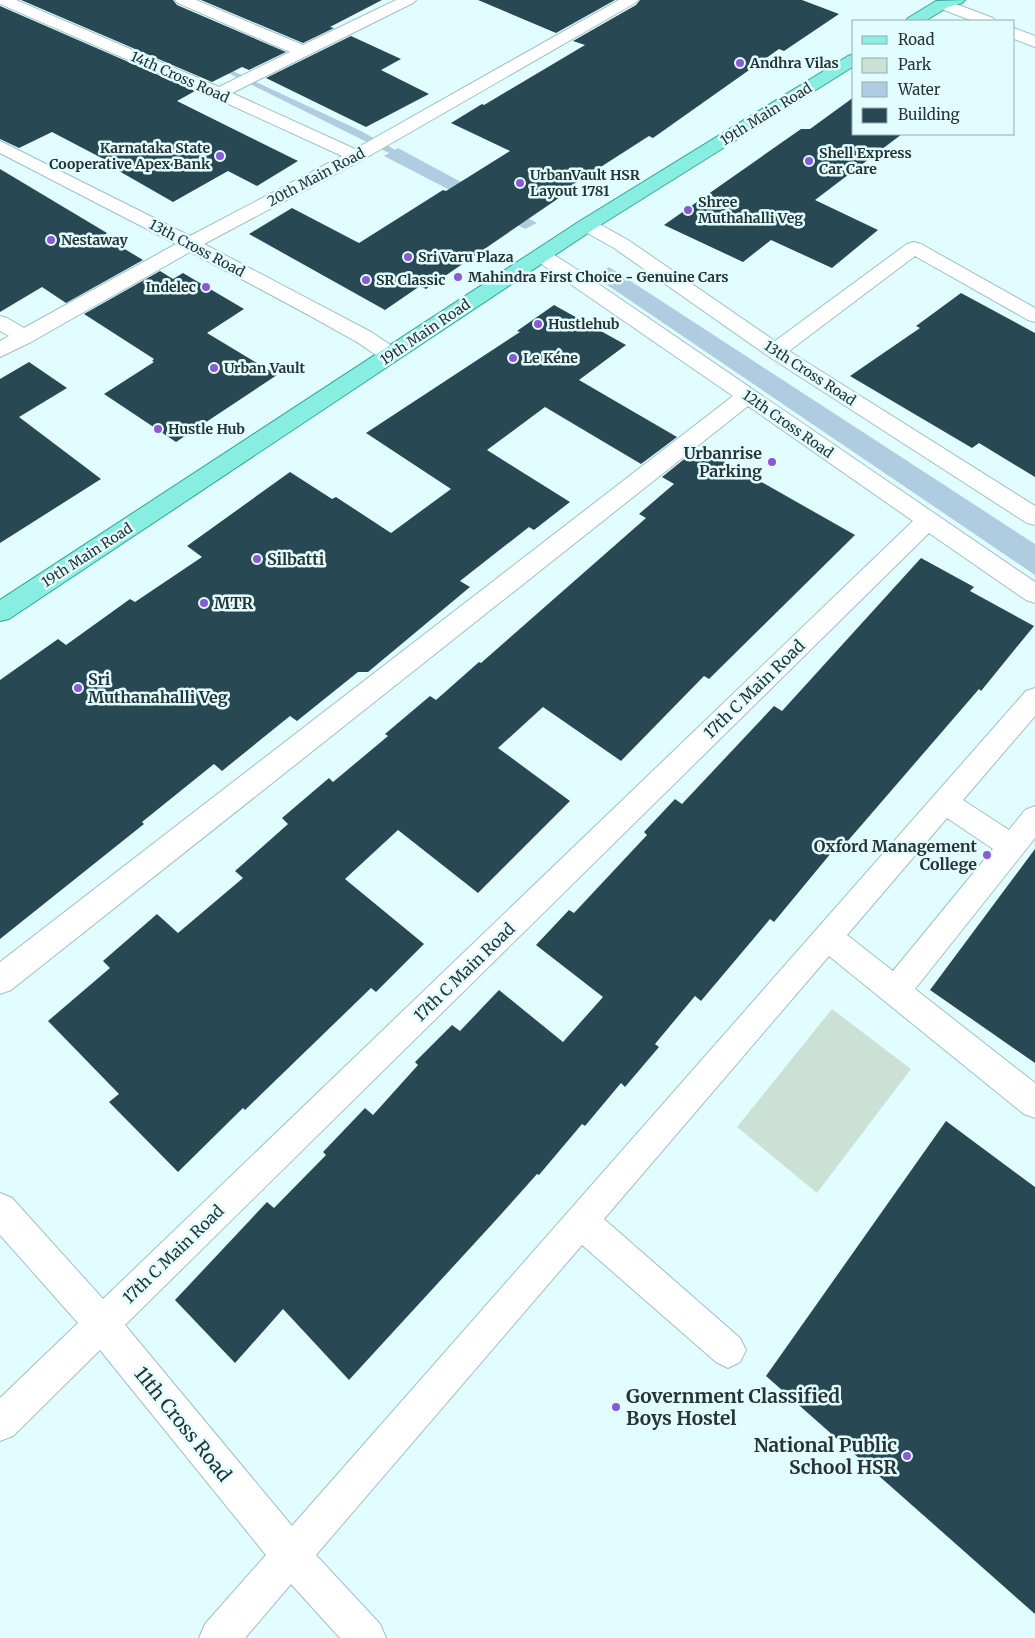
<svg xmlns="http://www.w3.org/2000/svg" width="1035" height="1638" font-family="Merriweather,serif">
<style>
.green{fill:#cce1d5}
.water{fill:#b0cce1}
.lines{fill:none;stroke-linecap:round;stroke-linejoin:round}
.stream{fill:#b0cce1;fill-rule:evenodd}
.building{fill:#284954}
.minor-casing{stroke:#a1c0c3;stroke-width:2}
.major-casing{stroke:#33a597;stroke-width:2}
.minor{fill:#fff;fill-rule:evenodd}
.major{fill:#88eee1;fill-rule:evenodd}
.poi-dot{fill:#8b59d1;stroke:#e2fdff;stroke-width:2}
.labels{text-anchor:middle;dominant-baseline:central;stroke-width:5;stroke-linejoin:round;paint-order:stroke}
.far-poi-label{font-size:14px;font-weight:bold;fill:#273334;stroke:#e2fdff;text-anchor:start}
.far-street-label{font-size:14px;fill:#273334;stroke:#e2fdff}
.poi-label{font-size:16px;font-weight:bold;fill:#273334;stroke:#e2fdff;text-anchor:start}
.street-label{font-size:16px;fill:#273334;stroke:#e2fdff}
.near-poi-label{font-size:19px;font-weight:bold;fill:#273334;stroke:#e2fdff;text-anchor:start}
.near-street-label{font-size:19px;fill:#273334;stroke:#e2fdff}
</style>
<rect width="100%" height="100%" fill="#e2fdff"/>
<path class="green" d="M832,1009L911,1069L817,1193L737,1127Z"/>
<path class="water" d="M398,148L537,223L525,229L384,156Z
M609,267L1035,544V575L594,276Z"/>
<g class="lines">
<path class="stream" d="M216,65H220L361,131L410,158L403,160L216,67Z"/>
</g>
<path class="building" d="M21,0H173L177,5L286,52L249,70L242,67L212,82Z
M201,0H382L330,27L334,28L303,43Z
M478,0H615L556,33Z
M640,0H802L839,14L784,51L779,49L653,138L649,136L571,186L575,187L426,289L420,286L385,310L249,234L292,208L359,243L443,190L446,191L510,151L451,123L482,104L484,105L585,45L573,41L636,5Z
M0,6L195,91L177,101L298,161L257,186L228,171L173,202L112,167L115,165L52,132L19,148L0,139Z
M351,36L401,59L381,70L429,94L366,127L266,78Z
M854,97V134H902L815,200L878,230L832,268L771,240L743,262L664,225L801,129H810Z
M0,169L107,233L103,236L143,260L66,303L42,287L0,312Z
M160,271L173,279L183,273L244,309L207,333L277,375L176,442L104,394L154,362L152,361L154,359L84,314Z
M961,293L1035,333V477L979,443L972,448L850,376L920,328L916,326Z
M554,305L626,345L579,380L677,437L641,464L545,407L487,450L570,502L534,530L529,527L460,581L470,587L368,672H358L297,721L290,716L222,771L214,764L142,822L144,824L0,939V680L58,639L66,645L130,599L135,602L202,557L187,546L290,472L332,499L336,497L391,533L451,489L366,433L520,332L517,331Z
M29,362L67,388L19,417L101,479L0,543V379Z
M698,448L710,456L712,454L855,535L709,679L704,676L621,761L543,707L498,748L570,801L478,893L398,830L345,879L424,944L376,992L371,988L245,1110L243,1108L178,1172L109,1102L119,1094L48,1021L110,968L103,961L157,914L178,933L243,878L235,871L288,824L282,818L329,778L333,782L388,736L385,734L430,696L436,700L479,662L481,663L646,518L639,514L674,484L662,477Z
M921,558L974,587L970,591L1034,626L981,691L979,689L840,850L836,847L774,922L770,919L701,1001L695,996L655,1044L659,1047L625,1087L621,1083L585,1126L582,1124L539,1175L537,1174L495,1221L349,1380L283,1309L235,1363L175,1300L267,1202L274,1208L326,1155L323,1152L365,1108L373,1115L418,1065L415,1062L452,1025L460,1031L499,990L563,1042L603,997L536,945L569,910L574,913L647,835L644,832L675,799L682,804L774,706L782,711Z
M1035,849V1063L930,990Z
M946,1121L1035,1187V1614L766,1376Z"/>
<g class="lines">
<g class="minor-casing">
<path id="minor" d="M0,0H16L219,87L290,52L178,3L175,0H196L303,45L396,0H416L413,3L232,93L355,149L619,0H638L635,3L362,160L204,244L371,332L398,350L401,355L398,360C381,364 369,348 355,341C301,310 245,281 190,252L31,342L0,357V341L9,336L0,331V316L7,318L24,328L176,244L0,153V141L190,236L342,156L213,97L0,4Z
M936,1H948L993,18L995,21H973L936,7L934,4Z
M1014,28L1035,36V47L1014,39Z
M587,219L594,221L628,240L775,341L907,244L914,242L921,244L1035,308V322L1028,320L915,256L789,351L1035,506V525L1027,523L768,356L614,248L580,229L578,225L580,221Z
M541,249L548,251L581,272L1035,582V603L1026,600L929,533L125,1325L292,1526L1026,691L1035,688V716L963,800L1009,830L1025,810L1035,806V838L915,989L1035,1083V1118L1024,1114L829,956L604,1219L740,1338L746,1350L740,1362L728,1368L716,1362L582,1245L316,1555L380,1624L386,1638H340L291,1584L245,1638H199L205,1624L266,1555L100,1350L13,1436L0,1441V1398L78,1323L0,1235V1193L12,1198L103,1299L913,521L748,406L11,990L0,994V962L733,396L534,259L531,255L534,251ZM947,818L993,849L893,971L847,935Z"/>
</g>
<g class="major-casing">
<path id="major" d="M965,0L962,3L948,7L925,21H906L908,18L936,1Z
M854,54V66L594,229L9,619L0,621V600L580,221L848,56Z"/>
</g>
<use href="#minor" class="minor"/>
<use href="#major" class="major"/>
</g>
<g class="poi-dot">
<circle cx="740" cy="63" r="5"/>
<circle cx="220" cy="156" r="5"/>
<circle cx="809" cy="161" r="5"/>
<circle cx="520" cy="183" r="5"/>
<circle cx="688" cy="210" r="5"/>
<circle cx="51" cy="240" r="5"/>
<circle cx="408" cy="257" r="5"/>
<circle cx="458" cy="277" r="5"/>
<circle cx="366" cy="280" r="5"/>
<circle cx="206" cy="287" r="5"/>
<circle cx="538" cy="324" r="5"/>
<circle cx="513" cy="358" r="5"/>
<circle cx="214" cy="368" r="5"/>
<circle cx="158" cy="429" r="5"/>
<circle cx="772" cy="462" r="5"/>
<circle cx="257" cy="559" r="5"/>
<circle cx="204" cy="603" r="5"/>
<circle cx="78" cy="688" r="5"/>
<circle cx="987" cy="855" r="5"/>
<circle cx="616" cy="1407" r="5"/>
<circle cx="907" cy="1456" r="5"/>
</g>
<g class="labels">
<g class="far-poi-label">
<text x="750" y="63">Andhra Vilas</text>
<text x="210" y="148" text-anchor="end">Karnataka State<tspan x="210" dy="16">Cooperative Apex Bank</tspan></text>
<text x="819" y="153">Shell Express<tspan x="819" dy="16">Car Care</tspan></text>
<text x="530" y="175">UrbanVault HSR<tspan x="530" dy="16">Layout 1781</tspan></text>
<text x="698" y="202">Shree<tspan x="698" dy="16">Muthahalli Veg</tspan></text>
<text x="61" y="240">Nestaway</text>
<text x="418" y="257">Sri Varu Plaza</text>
<text x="468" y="277">Mahindra First Choice - Genuine Cars</text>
<text x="376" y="280">SR Classic</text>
<text x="196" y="287" text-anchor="end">Indelec</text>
<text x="548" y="324">Hustlehub</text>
<text x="523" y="358">Le Kéne</text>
<text x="224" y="368">Urban Vault</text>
<text x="168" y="429">Hustle Hub</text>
</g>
<g class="far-street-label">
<text transform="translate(180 77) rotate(24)">14th Cross Road</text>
<text transform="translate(766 114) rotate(-32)">19th Main Road</text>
<text transform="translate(316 177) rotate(-28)">20th Main Road</text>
<text transform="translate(197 248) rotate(28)">13th Cross Road</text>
<text transform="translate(425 332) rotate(-34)">19th Main Road</text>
<text transform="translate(810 373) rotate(33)">13th Cross Road</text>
<text transform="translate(788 424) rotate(35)">12th Cross Road</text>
<text transform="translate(87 555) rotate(-33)">19th Main Road</text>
</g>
<g class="poi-label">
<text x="762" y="453" text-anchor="end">Urbanrise<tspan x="762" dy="18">Parking</tspan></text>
<text x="267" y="559">Silbatti</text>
<text x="214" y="603">MTR</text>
<text x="88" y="679">Sri<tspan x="88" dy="18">Muthanahalli Veg</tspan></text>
<text x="977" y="846" text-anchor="end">Oxford Management<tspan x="977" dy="18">College</tspan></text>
</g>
<g class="street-label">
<text transform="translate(754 689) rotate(-44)">17th C Main Road</text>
<text transform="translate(464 972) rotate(-44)">17th C Main Road</text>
<text transform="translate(173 1254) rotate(-44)">17th C Main Road</text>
</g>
<g class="near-poi-label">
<text x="626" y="1396">Government Classified<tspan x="626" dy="22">Boys Hostel</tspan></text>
<text x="897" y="1445" text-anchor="end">National Public<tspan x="897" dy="22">School HSR</tspan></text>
</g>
<g class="near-street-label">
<text transform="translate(183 1424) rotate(51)">11th Cross Road</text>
</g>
</g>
<rect x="852" y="20" width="162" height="115" fill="#e2fdff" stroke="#97acae"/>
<rect x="862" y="36" width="25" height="8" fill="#88eee1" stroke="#97acae"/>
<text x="898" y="45" font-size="15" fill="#273334">Road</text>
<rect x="862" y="58" width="25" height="15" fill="#cce1d5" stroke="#97acae"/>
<text x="898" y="70" font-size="15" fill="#273334">Park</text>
<rect x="862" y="82" width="25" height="15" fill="#b0cce1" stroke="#97acae"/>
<text x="898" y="95" font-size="15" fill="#273334">Water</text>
<rect x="862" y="108" width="25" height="15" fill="#284954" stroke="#97acae"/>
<text x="898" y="120" font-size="15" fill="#273334">Building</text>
</svg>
